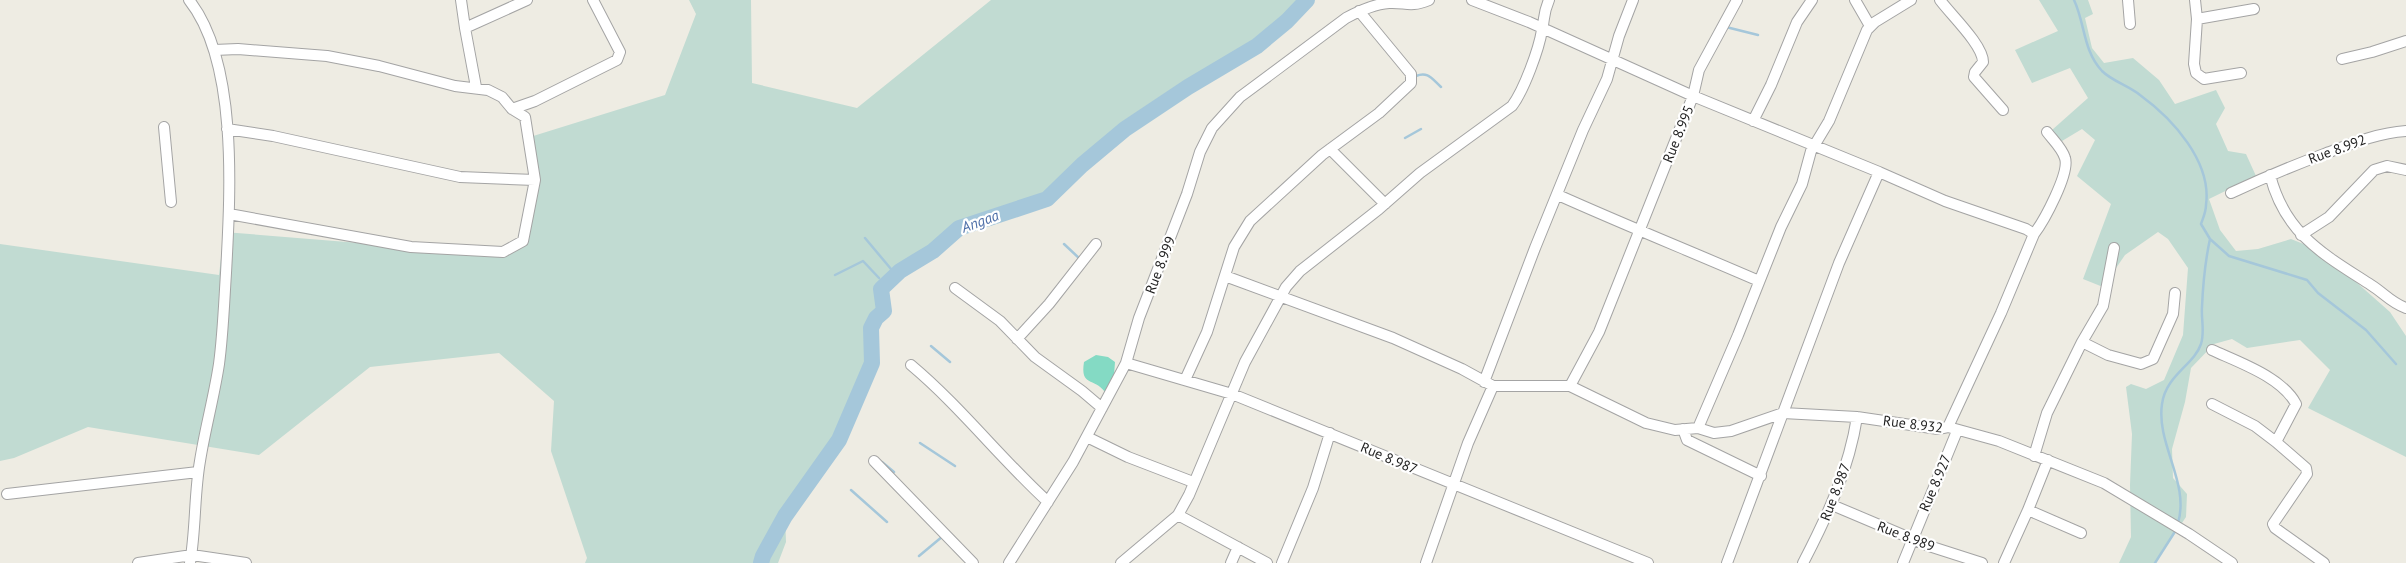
<svg xmlns="http://www.w3.org/2000/svg" width="2406" height="563" font-family="'PT Sans',sans-serif">
<style>
.wetland{fill:#c1dbd2}
.pitch{fill:#84dac4}
.lines{fill:none;stroke-linecap:round;stroke-linejoin:round}
.stream{stroke:#a5c7da;stroke-width:2.5}
.river{stroke:#a5c7da;stroke-width:16}
.minor-casing{stroke:#a4a4a4;stroke-width:12}
.minor{stroke:#fff;stroke-width:10}
.labels{text-anchor:middle;dominant-baseline:central;stroke-width:4.5;stroke-linejoin:round;paint-order:stroke}
.street-label{font-size:14px;fill:#1d1d1d;stroke:#fff}
.water-label{font-size:15px;font-style:italic;fill:#4e6fa8;stroke:#fff}
</style>
<rect width="100%" height="100%" fill="#eeece3"/>
<path class="wetland" d="M689,0H751L752,83L857,108L991,0H1307L1287,21L1257,46L1188,87L1125,129L1082,165L1047,199L959,228L933,251L900,271L881,289L884,311L876,318L871,328L872,363L839,440L785,516L786,542L778,563H585L587,558L551,451L554,401L499,353L370,367L259,455L88,427L14,458L0,461V244L219,275L224,232L471,252L529,242L530,137L665,95L696,14Z
M2039,0H2088L2093,14L2085,18L2092,48L2104,63L2133,58L2159,80L2175,104L2216,90L2225,108L2216,124L2228,151L2246,154L2256,176L2209,199L2220,230L2236,251L2258,249L2291,239L2321,251L2390,312L2406,336V457L2308,408L2330,370L2300,340L2247,348L2232,339L2214,344L2191,368L2185,402L2172,449L2173,478L2187,494L2186,517L2155,563H2119L2131,537L2130,485L2132,434L2126,387L2131,384L2146,389L2164,380L2183,335L2188,268L2168,239L2158,232L2125,255L2103,287L2083,279L2111,204L2077,176L2095,140L2082,129L2062,141L2052,130L2088,98L2070,68L2032,83L2015,50L2058,31Z"/>
<path class="pitch" d="M1096,355L1108,357L1115,362L1114,376L1105,392C1094,377 1080,387 1084,362Z"/>
<g class="lines">
<path class="stream" d="M2074,0C2085,23 2083,51 2102,71C2112,81 2129,86 2140,95C2173,119 2212,162 2206,205C2206,212 2203,218 2201,224L2210,239L2229,256L2307,280L2318,293L2366,330L2396,364
M1726,27L1758,35
M1416,76C1428,71 1432,79 1441,87
M1405,138L1421,129
M865,238L891,269
M1064,244L1080,259
M835,275L863,261L879,278
M931,346L950,362
M920,443L955,466
M882,462L894,472
M851,490L887,522
M2178,523C2190,483 2156,444 2162,404C2166,375 2194,365 2201,344C2205,331 2201,320 2202,307C2203,283 2205,262 2210,239
M919,556L943,536
M2155,563L2176,530"/>
<path class="river" d="M761,563L763,556L785,516L839,440L872,363L871,328L876,318L884,311L881,289L900,271L933,251L959,228L1047,199L1082,165L1125,129L1188,87L1257,46L1287,21L1307,0"/>
<g class="minor-casing">
<path id="minor" d="M189,0C239,63 230,197 226,273C224,304 223,334 219,364C214,397 205,429 200,461C194,495 196,529 190,563
M461,0L465,28L527,0
M1472,0L1529,22L1693,96L1699,70L1737,0
M1855,0L1870,26
M1940,0C1951,15 1983,45 1983,62L1975,72L1974,77L2003,110
M2128,0L2130,24
M2195,0L2197,19L2194,64L2196,73L2204,79L2241,73
M2197,19L2254,9
M465,28L476,87
M214,50L238,49L327,56L379,66L455,86L488,90L502,97L512,109L535,101L617,60L620,52L593,0
M2342,59L2372,52L2406,41
M1693,96L1879,172L1839,263L1783,413L1731,431L1714,433L1698,428L1675,430L1646,423L1570,386L1599,332Z
M1753,121L1771,85L1797,22L1812,0
M164,127L171,202
M227,129L273,136L460,177L535,180
M1330,149L1385,204
M1879,172L1945,201L2026,229L2034,234
M2270,175C2285,234 2323,254 2371,285C2384,293 2391,303 2406,308
M2231,193C2261,179 2292,166 2324,154C2351,144 2377,133 2406,131
M1558,195C1625,225 1692,252 1759,281
M229,214L411,247L503,252L523,241L535,180L525,117L512,109
M2301,235L2329,217L2374,170L2387,166L2406,170
M1225,276L1393,338L1462,369L1493,386H1570
M955,288L1000,321L1035,357L1082,391L1102,408
M1017,339L1049,304L1096,244
M2082,342L2108,355L2141,364L2153,359L2173,314L2175,293
M2212,350C2238,362 2282,377 2296,404L2276,442L2306,468L2307,474L2273,524L2275,528L2324,563
M1126,363L1232,394L1648,563
M911,365C961,407 1000,458 1048,502
M1185,380L1207,332L1234,247L1250,221L1322,155L1379,113L1411,83V74L1359,11
M1484,382L1535,248L1583,130L1607,79L1619,36L1633,0
M2212,404L2255,426L2276,442
M1948,427L2001,313L2034,234C2044,221 2070,173 2065,158C2062,148 2053,140 2047,132
M1698,428L1738,335L1781,227L1802,184L1811,151L1829,121L1867,30L1875,22L1911,0
M1683,429L1687,440L1761,476
M1087,437L1128,457L1193,482
M2034,456L2047,413L2082,342L2103,306L2114,248
M874,461L973,563
M7,494L198,472
M1832,505L1929,546L1982,563
M2028,510L2081,533
M138,563L192,555L246,563
M1009,563L1073,462L1126,363L1139,318L1187,194L1200,152L1212,128L1240,97L1346,18C1359,11 1374,4 1389,3C1406,2 1409,8 1429,0
M1121,563L1178,515
M1231,563L1238,547
M1267,563L1178,515L1189,495L1245,362L1286,287L1300,271L1379,209L1420,173L1512,106C1524,90 1539,49 1542,30C1545,17 1543,14 1549,0
M1282,563L1313,488L1330,433
M1426,563L1468,443L1493,386
M1727,563L1783,413L1857,417L1938,429L1948,427L1999,441L2104,483L2189,534L2232,563
M1803,563C1827,517 1849,469 1857,417
M1903,563L1957,431
M2004,563L2028,510L2048,460"/>
</g>
<use href="#minor" class="minor"/>
</g>
<g class="labels">
<g class="street-label">
<text transform="translate(1678 134) rotate(-68)">Rue 8.995</text>
<text transform="translate(2337 149) rotate(-20)">Rue 8.992</text>
<text transform="translate(1160 265) rotate(-69)">Rue 8.999</text>
<text transform="translate(1913 424) rotate(7)">Rue 8.932</text>
<text transform="translate(1389 458) rotate(23)">Rue 8.987</text>
<text transform="translate(1935 483) rotate(-67)">Rue 8.927</text>
<text transform="translate(1835 492) rotate(-69)">Rue 8.987</text>
<text transform="translate(1906 536) rotate(21)">Rue 8.989</text>
</g>
<g class="water-label">
<text transform="translate(980 221) rotate(-20)">Angaa</text>
</g>
</g>
</svg>
